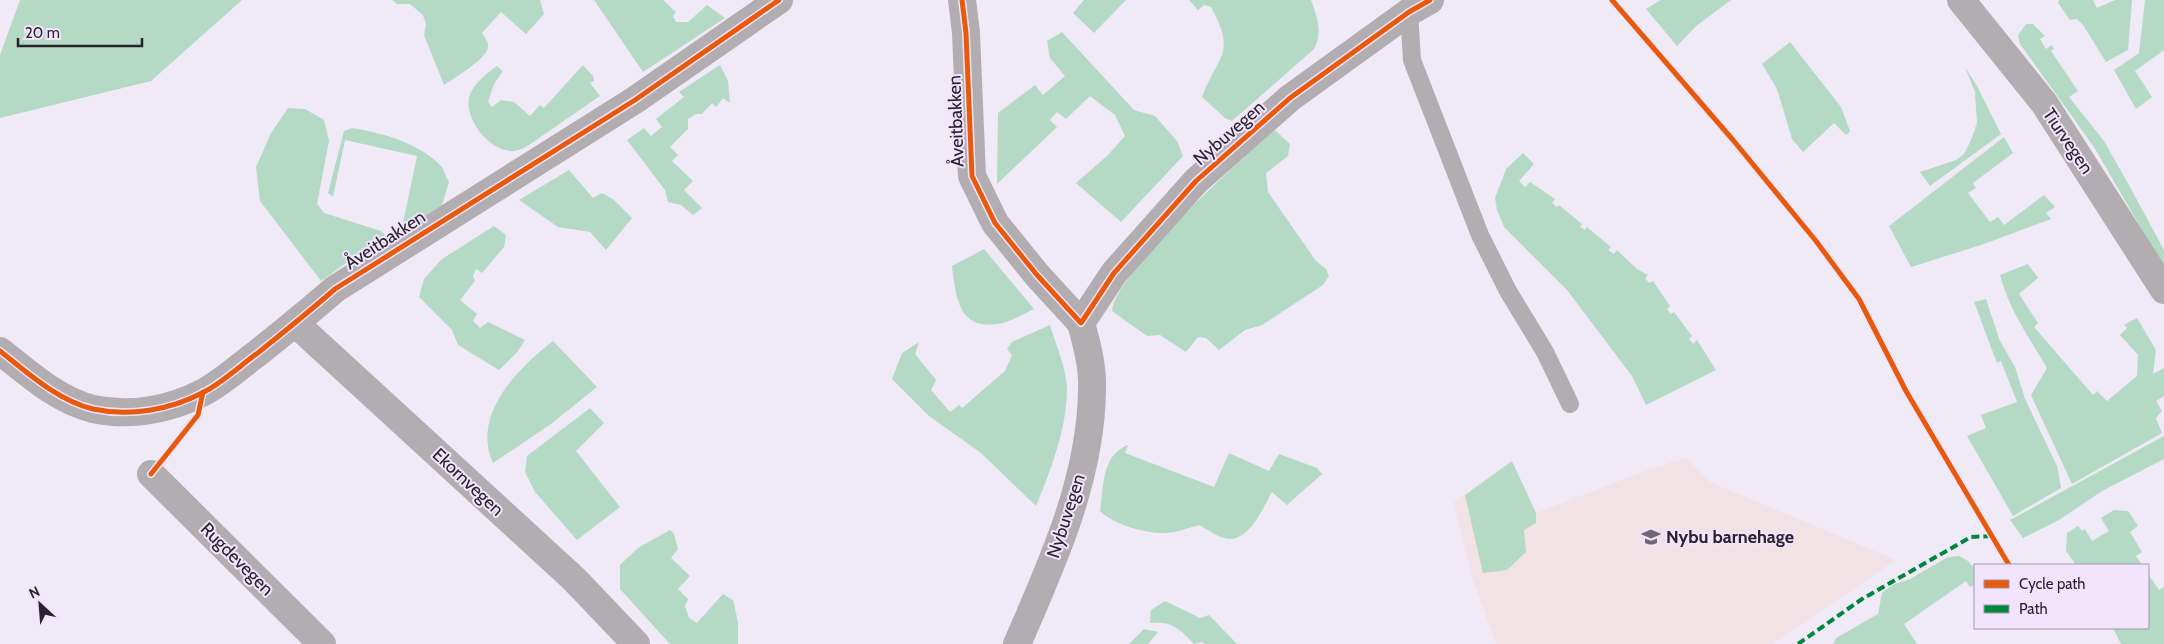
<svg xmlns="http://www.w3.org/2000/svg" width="2164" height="644" font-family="Cabin,sans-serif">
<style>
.education{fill:#f2e1e5}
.green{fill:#b4d9c5}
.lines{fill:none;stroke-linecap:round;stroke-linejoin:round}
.lane{stroke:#b2adb0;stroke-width:18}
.street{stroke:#b2adb0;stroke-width:28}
.quiet{stroke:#00873e;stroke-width:4;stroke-dasharray:8 4;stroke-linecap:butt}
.cycleway-casing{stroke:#f1e4fc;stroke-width:8}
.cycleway{stroke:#e8590c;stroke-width:5}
.labels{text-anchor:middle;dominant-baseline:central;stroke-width:4;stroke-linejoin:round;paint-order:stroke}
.street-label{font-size:18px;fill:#29232e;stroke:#f1e4fc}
.poi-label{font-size:18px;font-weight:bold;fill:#29232e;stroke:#f1e4fc;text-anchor:start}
</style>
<rect width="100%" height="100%" fill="#f0eaf6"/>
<path class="education" d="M1685,458L1710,482L1896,560L1772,644H1496L1473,579L1454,502L1512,461L1536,513L1648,470Z"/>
<path class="green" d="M20,0H242L151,81L0,118V55Z
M392,0H540L544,14L526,34L501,12L482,33C485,38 489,42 488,47C487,59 454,78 444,85L424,35L426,25L423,15L410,4H397Z
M594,0H663L676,12L673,16L676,22H688L707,5L725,18L643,72Z
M1084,0H1126L1094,33L1073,13Z
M1189,0H1311C1317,16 1323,33 1314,49L1232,121L1225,118L1202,97C1218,54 1237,55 1211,7L1204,5L1198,10Z
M1661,0H1731L1696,26L1677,46L1646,9Z
M2059,0H2093L2097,8L2115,0H2132L2128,50L2106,62L2083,25L2077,19L2070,20L2058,3Z
M2145,0H2164V50L2135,71L2152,97L2136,109L2114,70L2139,53Z
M2026,24H2033L2045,36L2040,39L2046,49L2052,45L2054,49L2051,51L2078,91L2069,97L2104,141L2130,187L2164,250V268L2094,147L2020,44L2018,35Z
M1062,32L1134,110L1155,116L1177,141L1183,156L1121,222L1076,183L1107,156L1125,136L1115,115L1090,96L1066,119L1057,112L1050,120L1057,127L997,184L998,113L1035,85L1043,95L1065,76L1050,58L1047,41Z
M1790,42L1841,107L1850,131L1846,135L1834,123L1803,152L1792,139L1777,89L1762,64Z
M583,65L593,76L594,81L590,83L600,96L526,147C521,149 515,152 511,151C489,150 465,120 469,98C472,85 487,73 497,66L503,71L494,84L488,102L492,107L501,100L514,102L530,116L540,105L544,108Z
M720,65L728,81L730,103L723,98L716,107L712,103L702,114H696L688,119V129L670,147L678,155L672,161L693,181L684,190L702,208L693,215L681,205L668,202L665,190L627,140L644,128L651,136L662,127L656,119L684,97L679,92Z
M1965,67L1977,86L2001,134L1930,186L1920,172L1956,160L1964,154L1971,140L1977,123L1976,109L1975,92Z
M288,108L305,109L324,120L329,141L317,204L324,213L381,231L385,235L321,281L260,201L256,167L271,133Z
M352,128C382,133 417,142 440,165C444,169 446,177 449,182L442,205L406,227L403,223L417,156L345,140L333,197L328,193L344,131Z
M1275,130L1290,144L1288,156L1266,173L1268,192L1316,261L1326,269L1329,276L1323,285L1262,325L1245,330L1219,350L1206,338L1198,337L1186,352L1160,335L1147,336L1112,311C1114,274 1242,158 1275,130Z
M2004,137L2013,153L1973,183L1976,188L1968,193L1990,222L1998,217L2004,225L2044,195L2055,207L2046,213L2051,219L1984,244L1911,267L1889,226Z
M1523,153L1534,164L1519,181L1525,187L1530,182L1555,199L1552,203L1557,207L1559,205L1582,224L1580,227L1585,230L1587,227L1611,247L1608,250L1614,254L1617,250L1637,269L1648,275L1645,278L1649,283L1653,281L1670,306L1667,309L1671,314L1674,312L1692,336L1689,339L1693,344L1697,340L1716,370L1646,405L1632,376L1567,290L1504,227L1497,210L1495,198L1506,169Z
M569,170L593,198L602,193L614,200L632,218L606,250L590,232L558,227L519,200Z
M494,226L506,235L504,247L482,273L476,269L473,276L475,281L460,300L477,314L473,321L480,328L488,322L525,340L518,351L499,370L458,345L452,330L419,297L424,279L442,259Z
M984,249L1034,309C1023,314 1009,323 997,324C958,330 956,296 952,266Z
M2028,264L2038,278L2019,294L2038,323L2034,327L2093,395L2097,391L2107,401L2137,376L2138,355L2120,335L2127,328L2124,325L2137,318L2156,350L2153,374L2164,368V396L2156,401L2162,411L2156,418L2162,433L2072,484L2031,395L2047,368C2029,337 2009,310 2000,275Z
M1986,299L2000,341L2015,367L2025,399L2057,466L2061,488L2013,516L1967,436L1986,428L1981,415L2017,402L2001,361L1997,363L1974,302Z
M1050,325C1055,342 1067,370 1067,388C1067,428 1051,470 1036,506L981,453L929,416L892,379L902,353L919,342L915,354L936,380L931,390L950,412L959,405L962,408L1005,371L1012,355L1007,349L1012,342Z
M553,341L597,387L551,424L493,463C471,415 518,368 553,341Z
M590,408L604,423L576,451L620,507L577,540L535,492L525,472L527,456Z
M2164,436V459L2102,491L2059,520L2023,538L2010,520Z
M1128,445L1125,453L1214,487L1229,453L1269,471L1279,454L1317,468L1322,474L1287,505L1272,492C1263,508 1248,545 1224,538C1216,536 1207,529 1199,525C1188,528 1176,533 1165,533C1143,533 1115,525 1100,511C1104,488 1101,455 1128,445Z
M1512,461L1536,513V523L1524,530L1526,552L1507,570L1483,573L1465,495Z
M2114,510L2128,511L2138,526L2130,532L2142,552L2136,556L2142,565H2076L2066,551L2067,533L2078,526L2082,531L2085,529L2092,541L2109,531L2101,518Z
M670,530L674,534L678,549L671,558L690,576L678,589L688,599L685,606L689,618L697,623L723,594L733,600L738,622V644H670L620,589V565L638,548Z
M1959,556L1968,561L1975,569V584L1970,587L1966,581L1904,624L1917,644H1833L1836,638L1878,614L1882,593L1892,585L1910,579L1948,557Z
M2148,574L2159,590L2164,587V644H2121L2113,628H2148Z
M1165,601L1200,618L1209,615L1237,644H1205L1202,642L1194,644C1180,629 1171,620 1150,623L1151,610Z
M1144,629L1158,632L1148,644H1129Z"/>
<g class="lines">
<path class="lane" d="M1409,12L1412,60L1480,235L1508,291L1545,352L1570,404"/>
<path class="street" d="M962,0L966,33L972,176L995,223L1037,275L1081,323
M1961,0L2044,103L2164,290
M296,324L574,579L636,644
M0,351C28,373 57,400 93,409C130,417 170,410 204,392C223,382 241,365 259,352C285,331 310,311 335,289L635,100L779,0
M151,474L322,644
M1017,644C1052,564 1091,479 1092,390C1093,367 1087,345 1081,323L1114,273L1196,181L1290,98L1409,12L1430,0"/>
<path class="quiet" d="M1798,644L1862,599L1971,537L1992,536"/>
<g class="cycleway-casing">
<path id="cycleway" d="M962,0L966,33L972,176L995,223L1037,275L1081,323L1114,273L1196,181L1290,98L1409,12L1430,0
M1612,0L1733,140L1816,241L1859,299L1906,391L2009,565
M0,351C28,373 57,400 93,409C130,417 170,410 204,392C223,382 241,365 259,352C285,331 310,311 335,289L635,100L779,0
M151,474L198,415L203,392"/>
</g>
<use href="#cycleway" class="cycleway"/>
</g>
<defs>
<g id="school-bare" transform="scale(1.5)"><path d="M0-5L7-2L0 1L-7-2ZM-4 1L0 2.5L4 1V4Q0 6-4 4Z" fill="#6f6974" stroke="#f1e4fc" stroke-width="2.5" paint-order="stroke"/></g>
</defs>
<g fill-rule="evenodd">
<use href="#school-bare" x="1651" y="537"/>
</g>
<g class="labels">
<g class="street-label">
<text transform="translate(956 121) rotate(-92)">Åveitbakken</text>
<text transform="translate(1229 133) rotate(-41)">Nybuvegen</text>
<text transform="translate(2068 141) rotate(56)">Tiurvegen</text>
<text transform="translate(385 240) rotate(-33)">Åveitbakken</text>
<text transform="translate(468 482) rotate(43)">Ekornvegen</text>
<text transform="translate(1066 516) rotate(-72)">Nybuvegen</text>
<text transform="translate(237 559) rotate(45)">Rugdevegen</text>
</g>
<g class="poi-label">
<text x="1666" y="537">Nybu barnehage</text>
</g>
</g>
<rect x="1974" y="564" width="175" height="65" fill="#f1e4fc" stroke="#a197aa"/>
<rect x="1984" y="580" width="25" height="8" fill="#e8590c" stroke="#a197aa"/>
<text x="2019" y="589" font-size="15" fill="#29232e">Cycle path</text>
<rect x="1984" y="605" width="25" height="8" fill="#00873e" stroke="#a197aa"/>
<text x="2019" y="614" font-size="15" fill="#29232e">Path</text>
<g transform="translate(40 604) rotate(334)" stroke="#f1e4fc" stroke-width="4" paint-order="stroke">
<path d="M0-4L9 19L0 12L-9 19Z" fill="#29232e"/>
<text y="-8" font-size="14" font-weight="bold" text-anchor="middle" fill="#29232e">N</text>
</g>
<path d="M18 38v8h124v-8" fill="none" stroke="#29232e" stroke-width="2.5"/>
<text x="25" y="38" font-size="15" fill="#29232e" stroke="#f1e4fc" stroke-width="4" paint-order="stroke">20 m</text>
</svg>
